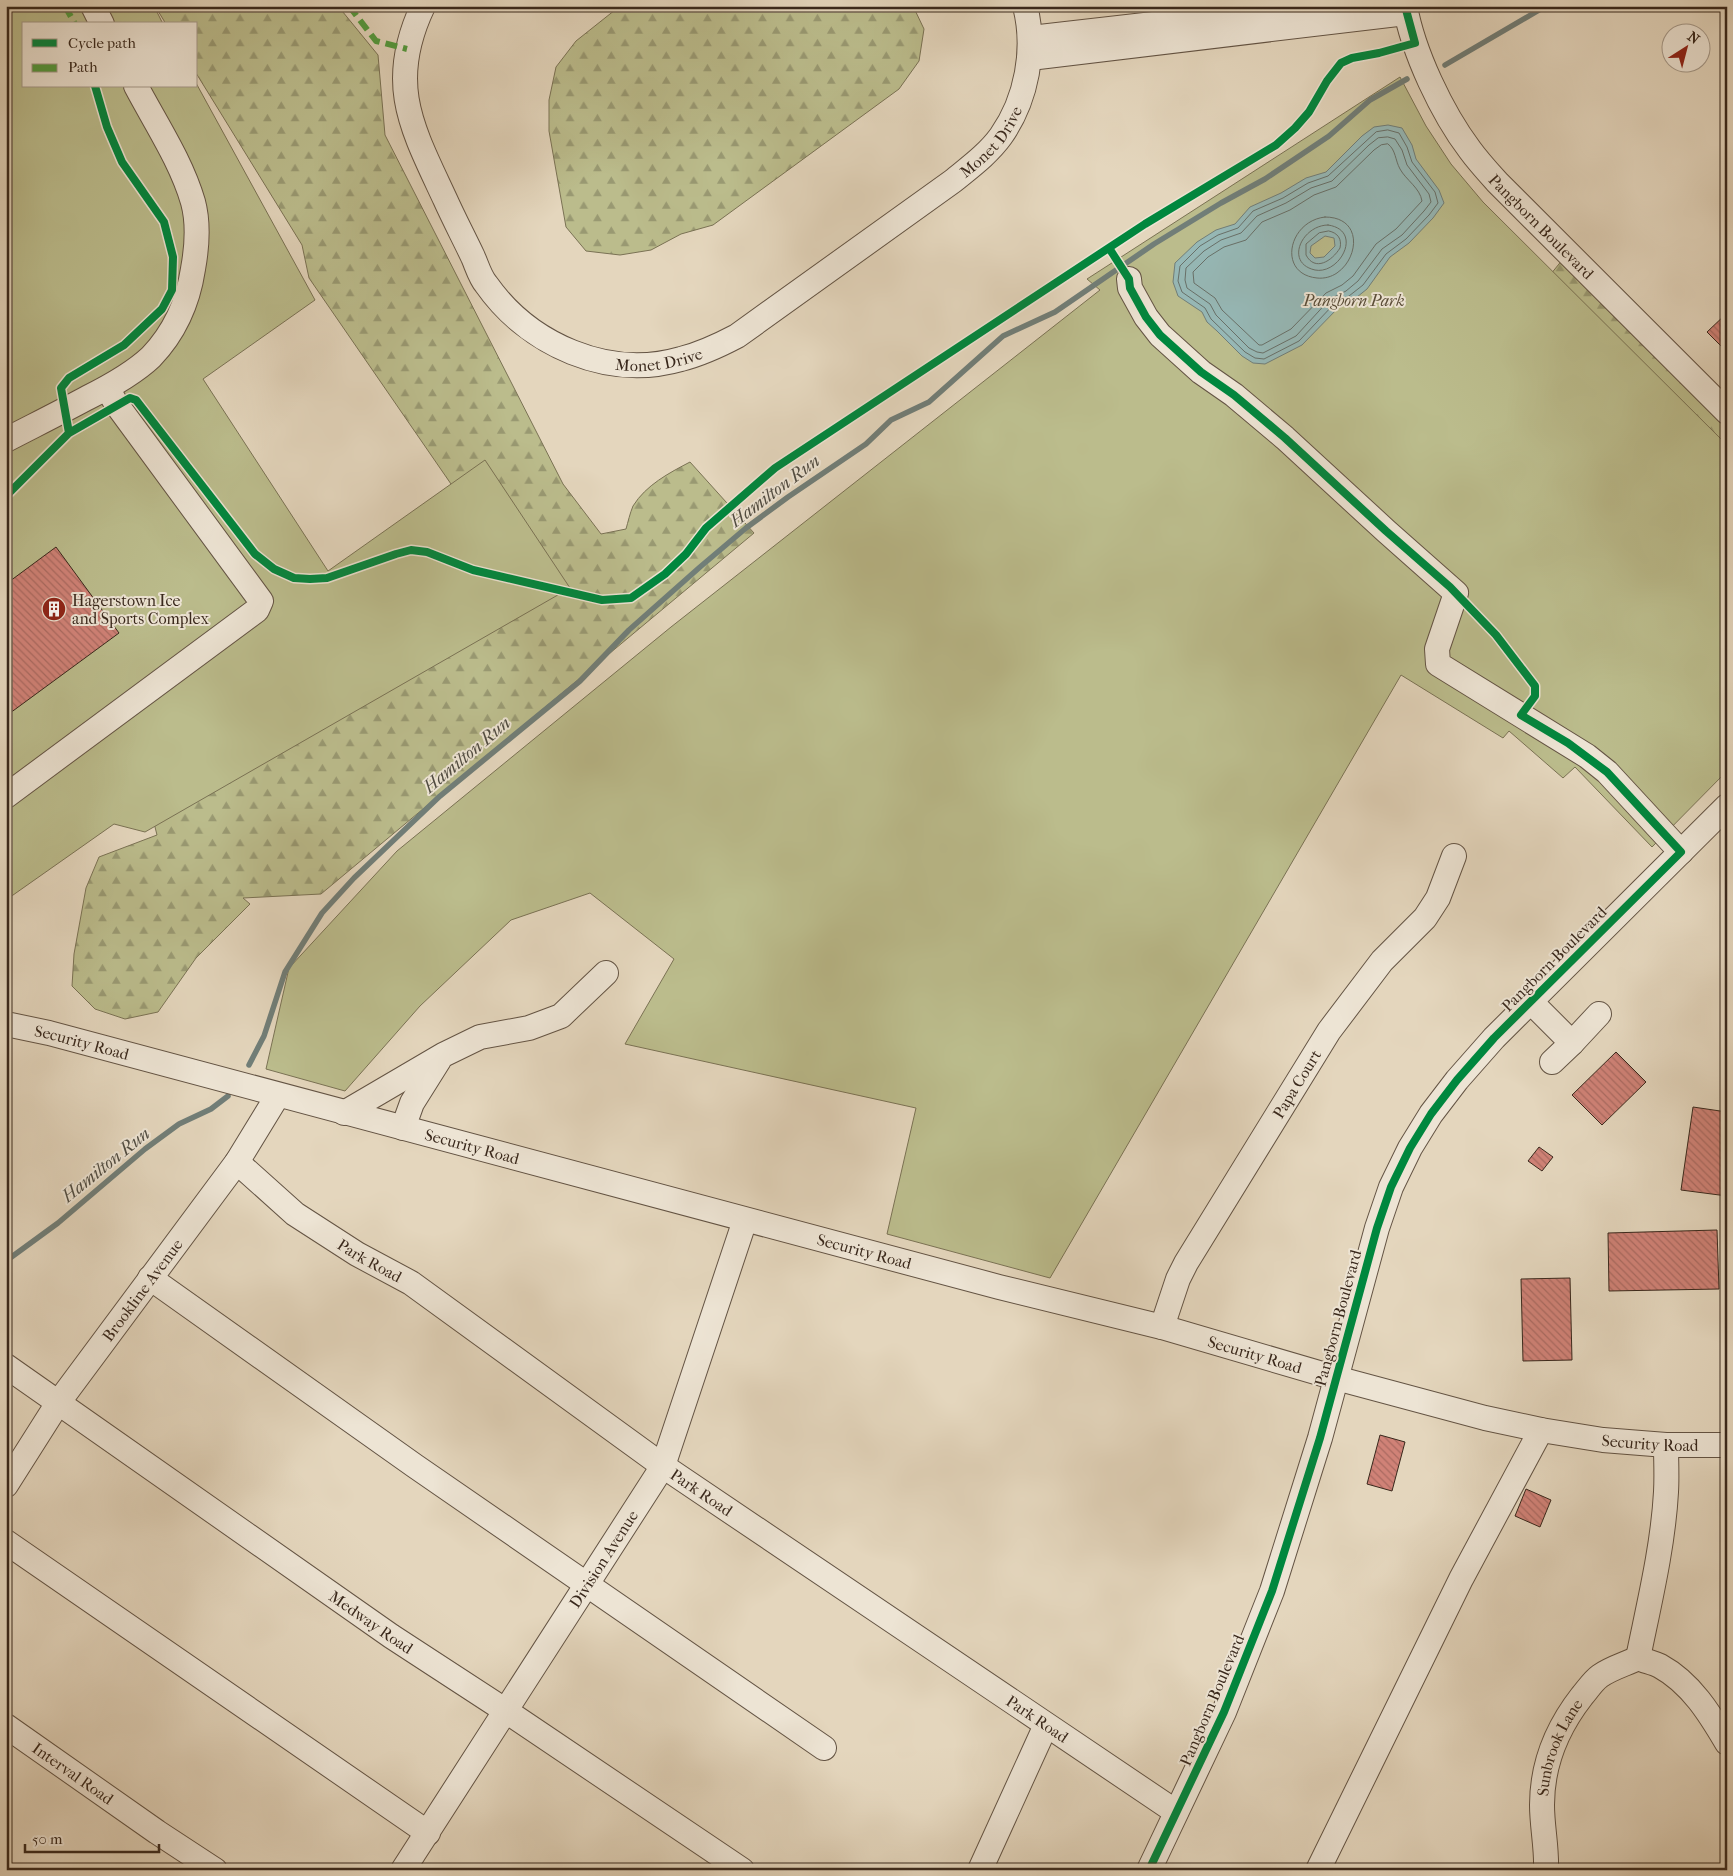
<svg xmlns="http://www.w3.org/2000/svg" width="1733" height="1876" font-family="'IM FELL French Canon',serif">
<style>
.forest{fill:url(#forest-firs);stroke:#7a7254}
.park{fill:#bbbc8c;stroke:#7a7254}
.water{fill:#96b8b6;stroke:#717e78;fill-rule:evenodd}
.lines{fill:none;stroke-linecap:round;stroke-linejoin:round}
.shore{stroke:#687069;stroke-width:1}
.stream{stroke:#717e78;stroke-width:5.5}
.building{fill:url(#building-back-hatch);stroke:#39281c}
.minor-casing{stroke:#645444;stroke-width:26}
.minor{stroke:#ede4d4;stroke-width:24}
.quiet{stroke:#529c3e;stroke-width:6;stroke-dasharray:12 6;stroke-linecap:butt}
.cycleway-casing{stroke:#ede4d4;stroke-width:11}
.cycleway{stroke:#00873e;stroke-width:8}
.labels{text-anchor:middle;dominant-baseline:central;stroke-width:4;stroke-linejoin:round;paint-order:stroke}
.street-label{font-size:16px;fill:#39281c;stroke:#ede4d4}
.park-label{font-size:16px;font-style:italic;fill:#5a4d38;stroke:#ede4d4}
.poi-label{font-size:16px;fill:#39281c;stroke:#ede4d4;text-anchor:start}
.water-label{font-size:18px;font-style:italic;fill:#504c42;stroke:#ede4d4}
</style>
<defs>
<pattern id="forest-firs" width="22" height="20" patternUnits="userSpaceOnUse" patternTransform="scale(1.25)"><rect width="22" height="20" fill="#bbbc8c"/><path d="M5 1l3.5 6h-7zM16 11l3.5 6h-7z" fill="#999972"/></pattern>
<pattern id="building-back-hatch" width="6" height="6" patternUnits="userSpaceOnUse" patternTransform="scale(1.25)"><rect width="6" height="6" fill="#d08277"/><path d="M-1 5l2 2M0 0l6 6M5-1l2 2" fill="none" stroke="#aa6a61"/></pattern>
</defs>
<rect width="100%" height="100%" fill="#e4d6bd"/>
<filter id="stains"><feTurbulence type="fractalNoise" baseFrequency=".004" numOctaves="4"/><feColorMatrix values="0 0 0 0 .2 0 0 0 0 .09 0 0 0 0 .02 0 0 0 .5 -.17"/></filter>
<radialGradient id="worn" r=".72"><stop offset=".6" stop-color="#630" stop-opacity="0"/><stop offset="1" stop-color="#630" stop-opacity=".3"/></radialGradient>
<path class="forest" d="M155,6H338L378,55L385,135L563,484L601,534L626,529C628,522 630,513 633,506C646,485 669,473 690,462L754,533L321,894L243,898L250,904L196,958L158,1012L125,1019L95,1009L72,986L74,954L86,888L99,857L157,835L152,815L451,484L309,278L302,245L196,73V24H166Z
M620,6H913L924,29L919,61L899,89L713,225L681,234L651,250L620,255L586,251L566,227L549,131V100L556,67L576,41Z
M1563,259L1609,310L1727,426V515L1546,280Z"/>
<path class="park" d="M6,6H154L163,24H24V86H196V83L315,300L203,379L328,571L485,460L570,588L145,832L114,824L6,900Z
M1400,77L1426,126L1451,164L1483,202L1727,445V771L1652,847L1575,767L1563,778L1509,731L1503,738L1401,675L1050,1278L887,1234L916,1108L625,1044L674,959L590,893L511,920L420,1006L345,1091L266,1069L289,968L397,851L671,627L1100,290L1087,279Z"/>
<path class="water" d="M1388,125L1402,128L1412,145L1416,159L1439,190L1444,203L1433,218L1409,243L1390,257L1367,289L1352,301L1338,308L1302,345L1265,364L1253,363L1242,356L1217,331L1207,322L1202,312L1178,296L1173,282L1175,263L1197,242L1216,230L1235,224L1250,207L1281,193L1306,178L1326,172L1362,136L1374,127ZM1325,236L1334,238L1335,246L1324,257L1315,258L1310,253L1311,246Z"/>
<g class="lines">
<path class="shore" d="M1388,130L1399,133L1407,147L1412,162L1435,192L1438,203L1429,215L1406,239L1386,254L1363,285L1349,296L1334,304L1299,341L1264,359L1255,358L1245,352L1211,319L1205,308L1182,292L1178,281L1180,266L1200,246L1218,235L1238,228L1253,211L1283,198L1308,183L1328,176L1376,132Z
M1388,137L1395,139L1402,150L1407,165L1429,194L1431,202L1424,211L1402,235L1382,249L1358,281L1346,291L1330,299L1296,336L1263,353L1257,352L1249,348L1216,315L1210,304L1187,288L1185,280L1186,268L1204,251L1221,240L1241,233L1257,216L1286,203L1311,188L1332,181L1369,145L1378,138Z
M1388,144C1396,150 1395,160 1400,169C1406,180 1420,188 1422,201L1396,229L1376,244L1353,276L1342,285L1326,293L1291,329L1262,345H1259L1222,310L1215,298L1194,283L1193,272L1208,257L1224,247L1246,240L1262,222L1290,210L1314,195L1336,187L1374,150L1381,145Z
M1325,217C1373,217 1354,282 1317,278C1277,274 1288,221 1325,217Z
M1328,225C1364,230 1340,275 1315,270C1284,263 1302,225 1328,225Z
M1329,231C1338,233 1342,239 1340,248C1332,261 1315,272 1306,255V244L1319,233Z"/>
<path class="stream" d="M1445,65L1546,6
M249,1065L264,1036L285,972L322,913L354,878L440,796L580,681L629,630L700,567L746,528L788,497L866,444L891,420L929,402L1003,336L1055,312L1154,244L1221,203L1265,179L1329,136L1370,100L1407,79
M6,1261L58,1223L145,1149L179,1124L211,1109L228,1096"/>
</g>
<path class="building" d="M1727,313V352L1707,332Z
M56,547L119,633L6,716V584Z
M1616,1052L1646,1082L1602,1125L1572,1095Z
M1693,1107L1727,1112V1196L1681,1190Z
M1539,1147L1553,1157L1542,1171L1528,1161Z
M1717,1230L1719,1289L1609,1291L1608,1233Z
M1570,1278L1572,1360L1523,1361L1521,1279Z
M1380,1435L1405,1442L1392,1491L1367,1484Z
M1526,1489L1551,1500L1540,1527L1515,1516Z"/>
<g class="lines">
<g class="minor-casing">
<g id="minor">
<path d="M93,6L102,24"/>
<path id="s1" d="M423,6C386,84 412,128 445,199C454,219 464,238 473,257C477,266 480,277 486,284C529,345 608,380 681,359C701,354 718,346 737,336L953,181C970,167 988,154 1001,136C1027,99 1036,49 1025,6"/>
<path id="s2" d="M1405,6C1413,52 1442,113 1470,150C1478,161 1488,172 1497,182L1727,412"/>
<path d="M1031,38L1310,6"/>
<path d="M1030,58L1406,13"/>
<path d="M1129,279L1130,288L1146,317L1160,335L1201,372L1234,395L1285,438L1386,531L1456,593L1437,649L1438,664L1587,756L1607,772L1681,852"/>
<path d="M6,440C33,426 61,412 87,398C109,387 133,374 151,357C174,333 188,302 193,269C197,247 199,224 193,202C181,161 156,124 136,86"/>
<path d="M6,796L257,610L261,601L117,405L107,388"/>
<path d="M1531,1002L1572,1043L1599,1014"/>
<path id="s3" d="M6,1024L49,1033L999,1287L1162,1327L1336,1378L1485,1418L1541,1430L1603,1440L1666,1445H1727"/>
<path d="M1552,1062L1572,1043"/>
<path d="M344,1113L443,1055L480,1037L529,1028L561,1016L606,973"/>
<path d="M403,1128L412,1103L439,1060"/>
<path id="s4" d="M237,1162L295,1214L357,1254L411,1283L663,1466L1176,1812"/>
<path d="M150,1278L415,1466L824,1748"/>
<path id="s5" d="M1162,1327L1178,1279L1186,1263L1329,1031L1382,961L1425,918L1438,898L1454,856"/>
<path id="s6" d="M6,1366L391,1636L506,1711L742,1870"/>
<path id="s7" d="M6,1485L58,1403L237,1162L278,1095"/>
<path d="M6,1542L428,1833"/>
<path d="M1638,1658C1649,1604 1663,1547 1666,1492C1667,1476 1666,1461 1666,1445"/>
<path id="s8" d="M6,1726L157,1832L215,1870"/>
<path id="s9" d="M403,1870L663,1466L745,1220"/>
<path d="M980,1870L1046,1725"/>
<path d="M1149,1870L1224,1712L1272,1591L1320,1438L1377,1228L1391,1187L1410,1148L1431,1114L1457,1080L1494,1038L1727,806"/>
<path d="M1318,1870L1461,1579L1541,1430"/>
<path id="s10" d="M1546,1870C1547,1848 1542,1827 1542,1805C1542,1764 1557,1728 1582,1696C1588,1689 1593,1681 1600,1676C1611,1668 1626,1664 1638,1658C1645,1661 1654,1663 1660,1666C1691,1683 1710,1714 1727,1743"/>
</g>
</g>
<use href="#minor" class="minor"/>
<path class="quiet" d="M65,6L75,24
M349,6L376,41L407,49"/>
<g class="cycleway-casing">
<path id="cycleway" d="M1109,248L1129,279L1130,288L1146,317L1160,335L1201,372L1234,395L1285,438L1386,531L1450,587L1496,635L1535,686V696L1521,715L1568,743L1607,772L1681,852L1494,1038L1457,1080L1431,1114L1410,1148L1391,1187L1377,1228L1320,1438L1272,1591L1224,1712L1149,1870
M69,433L61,388L69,378L124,345L162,309L172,290L173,257L164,222L122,162L107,127L95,86
M6,496L69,433L130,398L136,400L255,554L274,569L294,578L310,579L327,578L396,554L411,550L427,552L473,570L602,600L631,598L665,574L686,554L706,528L775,468L1145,224L1276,145L1295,128L1309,112L1327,81L1341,63L1352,58L1379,53L1415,43L1405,6"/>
</g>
<use href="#cycleway" class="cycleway"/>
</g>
<defs>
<g id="building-disc" transform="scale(1.25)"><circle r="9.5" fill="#8f2418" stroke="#ede4d4"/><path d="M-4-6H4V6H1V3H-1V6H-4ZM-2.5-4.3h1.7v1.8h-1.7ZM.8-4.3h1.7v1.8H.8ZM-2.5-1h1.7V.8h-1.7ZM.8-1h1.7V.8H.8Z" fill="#fff"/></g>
</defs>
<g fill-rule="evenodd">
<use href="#building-disc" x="54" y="609"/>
</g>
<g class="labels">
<g class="street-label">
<text stroke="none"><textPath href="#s1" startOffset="902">Monet Drive</textPath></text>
<text stroke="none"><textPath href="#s2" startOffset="264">Pangborn Boulevard</textPath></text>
<text stroke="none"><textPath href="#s1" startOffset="498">Monet Drive</textPath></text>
<text transform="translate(1554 959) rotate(-45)">Pangborn Boulevard</text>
<text stroke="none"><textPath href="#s3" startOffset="78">Security Road</textPath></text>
<text stroke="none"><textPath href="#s5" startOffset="279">Papa Court</textPath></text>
<text stroke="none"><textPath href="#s3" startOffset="482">Security Road</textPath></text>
<text stroke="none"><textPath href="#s3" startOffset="888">Security Road</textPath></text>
<text stroke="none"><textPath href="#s4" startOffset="166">Park Road</textPath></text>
<text stroke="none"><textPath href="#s7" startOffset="238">Brookline Avenue</textPath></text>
<text transform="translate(1338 1318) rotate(-75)">Pangborn Boulevard</text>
<text stroke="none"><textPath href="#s3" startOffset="1292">Security Road</textPath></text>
<text stroke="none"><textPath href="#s3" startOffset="1698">Security Road</textPath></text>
<text stroke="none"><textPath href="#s4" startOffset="571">Park Road</textPath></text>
<text stroke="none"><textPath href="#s9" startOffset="370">Division Avenue</textPath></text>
<text stroke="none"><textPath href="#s6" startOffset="446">Medway Road</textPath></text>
<text transform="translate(1212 1700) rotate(-67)">Pangborn Boulevard</text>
<text stroke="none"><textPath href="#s4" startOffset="976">Park Road</textPath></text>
<text stroke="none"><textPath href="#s10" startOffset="126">Sunbrook Lane</textPath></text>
<text stroke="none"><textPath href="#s8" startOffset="82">Interval Road</textPath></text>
</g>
<g class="park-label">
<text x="1354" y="300">Pangborn Park</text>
</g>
<g class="poi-label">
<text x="72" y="600">Hagerstown Ice<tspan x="72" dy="18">and Sports Complex</tspan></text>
</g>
<g class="water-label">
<text transform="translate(775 491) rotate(-37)">Hamilton Run</text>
<text transform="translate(467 755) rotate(-40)">Hamilton Run</text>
<text transform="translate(106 1165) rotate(-39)">Hamilton Run</text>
</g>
</g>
<rect width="1733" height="1876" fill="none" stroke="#e4d6bd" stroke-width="25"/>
<rect x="8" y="8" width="1718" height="1861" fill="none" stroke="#39281c" stroke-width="2.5"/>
<rect x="12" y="12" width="1708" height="1851" fill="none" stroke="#39281c"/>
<rect x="22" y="22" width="175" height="65" fill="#ede4d4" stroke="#a5998a"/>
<rect x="32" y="39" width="25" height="8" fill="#00873e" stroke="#a5998a"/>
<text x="68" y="48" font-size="15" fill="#39281c">Cycle path</text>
<rect x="32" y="64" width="25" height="8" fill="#529c3e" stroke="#a5998a"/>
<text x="68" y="72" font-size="15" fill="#39281c">Path</text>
<g transform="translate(1686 48) rotate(36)"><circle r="24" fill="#ede4d4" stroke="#a5998a"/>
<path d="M0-4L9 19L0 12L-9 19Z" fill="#8f2418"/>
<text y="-8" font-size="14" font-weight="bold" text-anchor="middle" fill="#39281c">N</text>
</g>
<path d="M25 1844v8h134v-8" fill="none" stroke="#39281c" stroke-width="2.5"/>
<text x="32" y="1844" font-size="15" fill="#39281c" stroke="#ede4d4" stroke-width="4" paint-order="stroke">50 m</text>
<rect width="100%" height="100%" filter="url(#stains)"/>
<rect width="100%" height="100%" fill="url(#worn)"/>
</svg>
